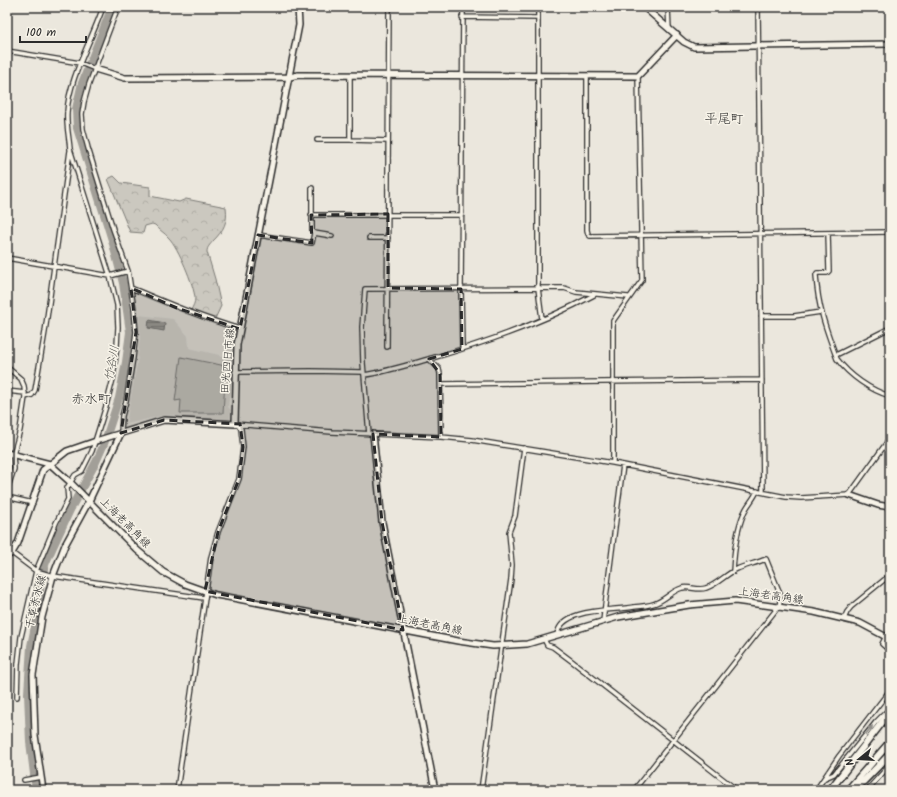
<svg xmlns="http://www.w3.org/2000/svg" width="897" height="797" font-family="Kalam,'Klee One',sans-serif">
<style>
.built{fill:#dbd7ce}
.forest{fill:url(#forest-crowns);stroke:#7b7a75}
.pitch{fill:#cbc8bf;stroke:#7b7a75}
.water{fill:url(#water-rules);stroke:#72716c}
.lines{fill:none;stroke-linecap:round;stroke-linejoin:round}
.river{stroke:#a29f98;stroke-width:8}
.street-casing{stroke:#2b2b2b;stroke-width:6}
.secondary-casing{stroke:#2b2b2b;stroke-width:8}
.highway-casing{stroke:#2b2b2b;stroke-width:9}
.street{stroke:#f7f3e8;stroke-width:3.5}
.secondary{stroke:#f7f3e8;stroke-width:5}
.highway{stroke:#f7f3e8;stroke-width:6}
.oneway{fill:#918f8a}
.marked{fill:#2b2b2b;fill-opacity:0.2;stroke:#2b2b2b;stroke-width:3;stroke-dasharray:8 5;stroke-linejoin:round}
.labels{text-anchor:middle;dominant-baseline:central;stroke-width:3;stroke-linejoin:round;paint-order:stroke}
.street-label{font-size:11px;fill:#2b2b2b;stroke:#f7f3e8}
.water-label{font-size:12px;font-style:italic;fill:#555451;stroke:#f7f3e8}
.quarter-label{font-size:13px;fill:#2b2b2b;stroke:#f7f3e8}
</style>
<defs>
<pattern id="forest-crowns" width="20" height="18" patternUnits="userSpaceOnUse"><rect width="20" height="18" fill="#cbc8bf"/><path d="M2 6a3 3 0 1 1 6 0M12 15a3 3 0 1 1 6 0" fill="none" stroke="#aeaca4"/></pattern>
<pattern id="water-rules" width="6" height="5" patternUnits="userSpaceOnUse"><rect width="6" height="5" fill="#a29f98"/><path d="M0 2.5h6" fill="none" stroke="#84827c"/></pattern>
</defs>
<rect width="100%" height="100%" fill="#ebe7dd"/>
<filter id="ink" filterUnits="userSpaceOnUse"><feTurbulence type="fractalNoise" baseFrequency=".025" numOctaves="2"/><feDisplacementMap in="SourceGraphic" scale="8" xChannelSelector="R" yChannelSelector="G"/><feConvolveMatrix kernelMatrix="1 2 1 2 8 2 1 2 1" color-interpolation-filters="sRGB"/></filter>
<g filter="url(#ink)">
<path class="built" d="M139,315L173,319L188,336L189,348L219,355L221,357L232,358L231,394L229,396L228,407L231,410L230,420L175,418V415L161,416L126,424L137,364L140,339Z"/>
<path class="forest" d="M114,176L121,183L150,187V196L179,202L186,199L226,207C228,222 224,230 213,241C210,245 207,247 207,252L215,279L221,306L214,321L191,310C193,306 195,303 195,298C194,285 178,247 169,238C165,233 159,230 155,225L152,224L145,226L143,233L130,232L108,179Z"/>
<path class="pitch" d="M181,357L226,366L223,413H180L181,400L175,401Z"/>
<path class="water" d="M149,320L165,323L164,331L148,328Z"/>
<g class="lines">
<path class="river" d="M36,790L30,742L28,693L31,646L40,601V583L46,562L70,510L96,462L104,444L119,398L126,362L130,332L123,283L112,240L77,128L76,109L82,83L112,7"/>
<g class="street-casing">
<path id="street" d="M118,7L89,84L84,102L82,114L83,129L88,148L113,229L128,271L134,309L136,332L133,358L126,401L122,416L121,433
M538,7V288L542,319
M668,7L669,29
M758,7L763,492
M462,17L538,18
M7,51L80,63L95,69
M350,75V140L388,141
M587,76V230L588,234L590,236L890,232
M317,140H350
M312,188V231L314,233
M311,215H462
M828,233L829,271L827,273H817L816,275C818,308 826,329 837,359C850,376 870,390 890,396
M258,235L312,243L314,233L332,236
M369,238H388
M7,258L110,276L128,271
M131,288C167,303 202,318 240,329
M761,316H794L821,312
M387,347L389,7
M462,349L461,289L463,7
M836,355L890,328
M429,359L439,369L440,374L441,437
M7,367L21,379L24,386L25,397L20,430L13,455L14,469L7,490
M235,372L311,371L363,372
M364,375C386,372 407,365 429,359C485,343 542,323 594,295
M441,384L762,380
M7,391L25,393
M25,397L32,395L35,390L45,332L70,151
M235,424L332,432L441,437L472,440L613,463L786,497L801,498L849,495L890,438
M369,434L363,363L362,327L365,289L564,288L576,292L628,297
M613,463V321L642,280L638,76
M7,497L33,503
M12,553L36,571L53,576L204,598
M733,572C734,552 736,531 744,513C747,505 754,499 757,491
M844,619L847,612L851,607L890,575
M603,621L623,465
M890,632L886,636L882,644L890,651
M557,635C561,607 613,611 634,607C642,606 651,606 658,602C667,598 672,591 682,588C690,586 698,591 706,588C717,585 726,574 737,569C746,565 757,563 766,559L781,596L779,606L634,790
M544,639L547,645L553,647L573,662L737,790
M17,697L18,664L21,637L36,571L56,523L68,499L67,488L75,475L82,471L92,451L106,406L113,379L117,346L118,327L117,305L110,276L70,149C69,137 66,124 67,112C69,78 92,40 103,7
M825,778L834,774L876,722L887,711
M24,780L41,777
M177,790L211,557L218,532L239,479L243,447L241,429L238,424
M481,790L511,579L512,565L509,532L515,516L524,448
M816,790L839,756L890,690
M867,790L890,765"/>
</g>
<g class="secondary-casing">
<path id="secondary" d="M644,7L684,42L694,47L890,44
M95,69L125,78L290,77L298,75L638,76L677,35
M373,434L382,522L435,790
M7,453L50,464L70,482L137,550L163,572L185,584L216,595L233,598L458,641L493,646L527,644L618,617L689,605L735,601L814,612L860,623L890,639
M849,495L878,505L890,507
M7,556L12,553L18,543L43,470L67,451L99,440L164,420L235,424L237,345L299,25L298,7
M43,790L35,735L33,675L42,617L53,576L65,545L89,501L121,433"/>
</g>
<g class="highway-casing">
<path id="highway" d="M830,790L890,712
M848,790L890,742
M855,790L890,754"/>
</g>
<use href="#street" class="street"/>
<use href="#secondary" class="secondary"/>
<use href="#highway" class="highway"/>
</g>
<defs><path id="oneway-solid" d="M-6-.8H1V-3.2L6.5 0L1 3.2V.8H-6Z"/></defs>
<use class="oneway" href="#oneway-solid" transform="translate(869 730) rotate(-51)"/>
</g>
<path class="marked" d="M388,214V288L461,289L462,349L429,359L440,374L441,437L373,434L382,522L403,630L205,591L218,532L239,479L243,447L240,424L164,420L121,433L136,332L131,288L177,308L240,329L258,235L312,243L311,215Z"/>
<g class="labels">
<g class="street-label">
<text transform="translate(228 361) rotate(-85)">田光四日市線</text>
<text transform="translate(125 523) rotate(45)">上海老高角線</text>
<text transform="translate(771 596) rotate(8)">上海老高角線</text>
<text transform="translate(36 602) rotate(-76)">千草赤水線</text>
<text transform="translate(430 625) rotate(11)">上海老高角線</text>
</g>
<g class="water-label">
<text transform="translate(112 363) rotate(-80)">竹谷川</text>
</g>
<g class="quarter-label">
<text x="724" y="119">平尾町</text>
<text x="91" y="399">赤水町</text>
</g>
</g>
<rect width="897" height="797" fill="none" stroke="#f7f3e8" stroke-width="24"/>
<rect x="12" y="12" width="873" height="773" fill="none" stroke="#2b2b2b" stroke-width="1.5" filter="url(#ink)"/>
<g transform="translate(859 759) rotate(252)" stroke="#f7f3e8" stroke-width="3" paint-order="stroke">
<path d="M0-3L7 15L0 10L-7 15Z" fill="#2b2b2b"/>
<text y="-6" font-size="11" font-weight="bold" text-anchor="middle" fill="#2b2b2b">N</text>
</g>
<path d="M20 36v6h66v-6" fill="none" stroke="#2b2b2b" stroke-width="2"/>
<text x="26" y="36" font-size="12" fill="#2b2b2b" stroke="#f7f3e8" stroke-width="3" paint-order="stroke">100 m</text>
</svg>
